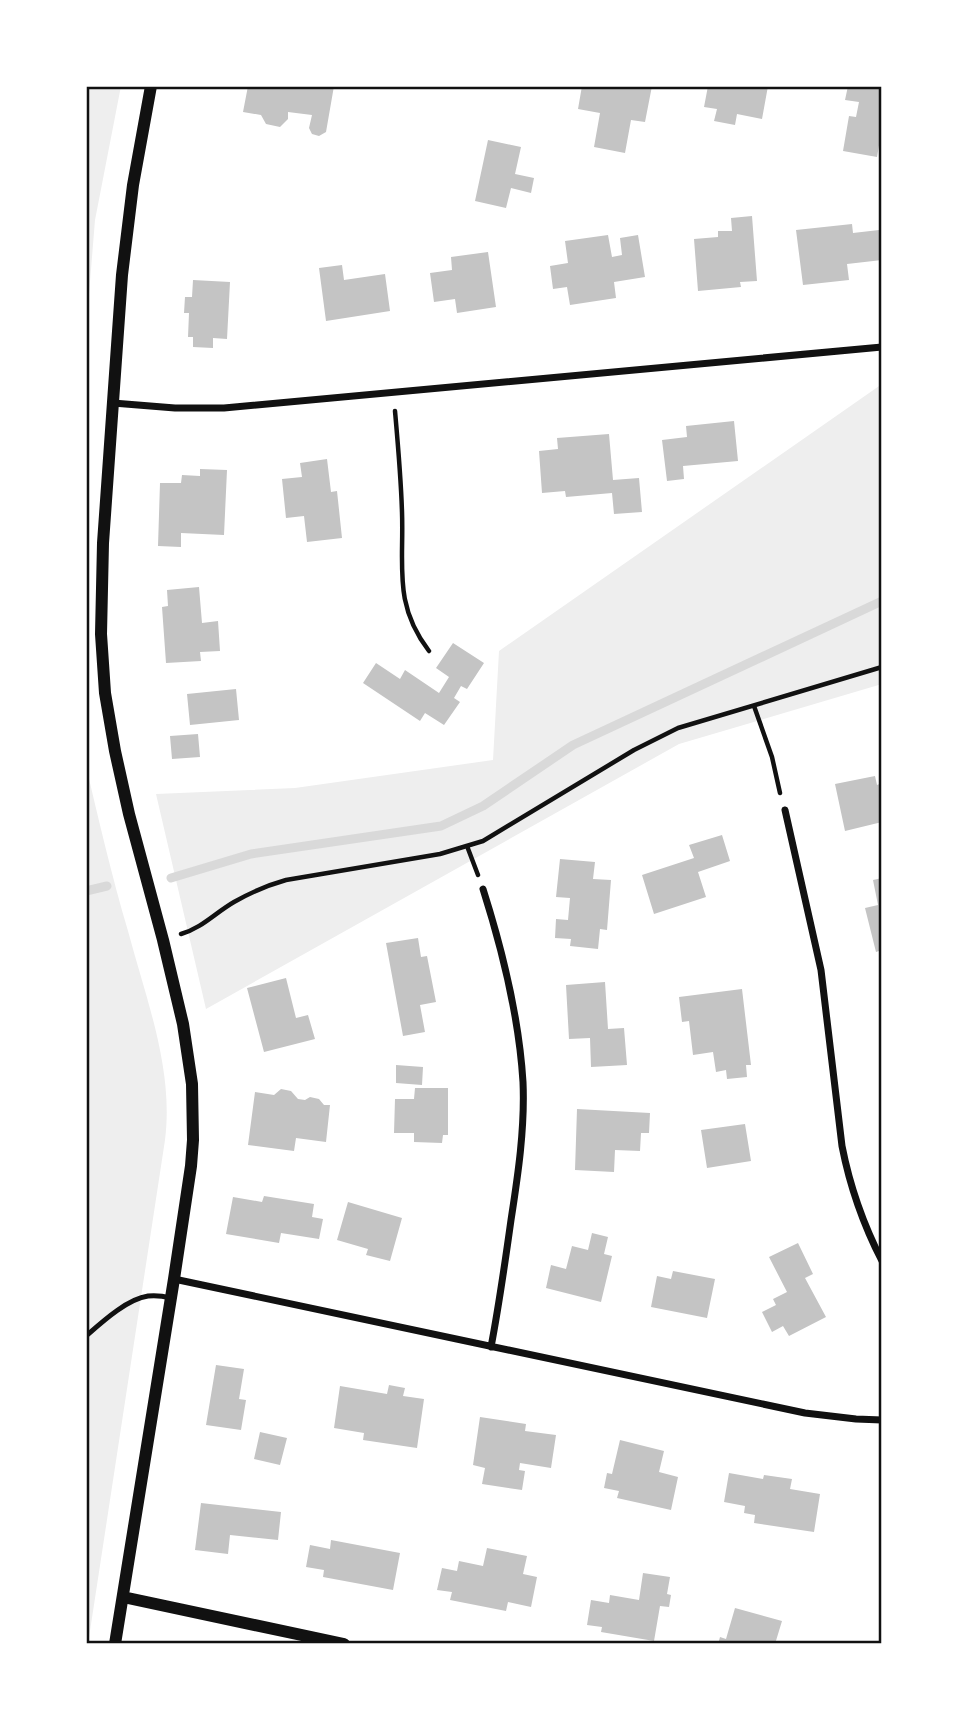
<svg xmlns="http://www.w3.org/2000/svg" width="968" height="1730" font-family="Helvetica,sans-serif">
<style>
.green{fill:#eee}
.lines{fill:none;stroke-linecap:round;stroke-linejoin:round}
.stream{stroke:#d9d9d9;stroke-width:9}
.building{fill:#c4c4c4}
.path{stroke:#111;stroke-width:4.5}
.service{stroke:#111;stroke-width:5}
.minor{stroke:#111;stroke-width:7}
.tertiary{stroke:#111;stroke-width:12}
.neatline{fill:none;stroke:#111;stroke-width:2.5}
</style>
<rect width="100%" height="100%" fill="#fff"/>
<path class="green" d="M86,86H121L95,220L86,331Z
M882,384V684L679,744L206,1009L156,794L295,788L493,760L499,651Z
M86,766C99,821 112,877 128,931C146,999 174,1069 165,1140L88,1644H86Z"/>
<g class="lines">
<path class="stream" d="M171,878L251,854L441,826L483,806L573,745L882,601
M86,891L107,886"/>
</g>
<path class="building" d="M248,86H334L326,132L319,136L312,134L309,128L312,115L288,112V119L280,127L266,124L261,115L243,112Z
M582,86H652L645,122L631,120L625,153L594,147L600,113L578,109Z
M708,86H768L762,119L737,114L735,125L714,121L717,109L704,107Z
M848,86H882V128L877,157L843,151L849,116L856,117L859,102L845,100Z
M488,140L521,147L515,174L534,178L531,193L511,188L506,208L475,201Z
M752,216L757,281L740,282L741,287L698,291L694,239L718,237V231H732L731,218Z
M852,224L853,233L879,230L882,260L847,264L849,280L803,285L796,230Z
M608,235L612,257L622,255L620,238L638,235L645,277L614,282L616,298L570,305L567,287L553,289L550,266L568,263L565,241Z
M488,252L496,307L457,313L455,299L434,302L430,273L452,270L451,257Z
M342,265L344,280L385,274L390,311L326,321L319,268Z
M193,280L230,282L227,339L213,338V348L193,347V337H188L189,313H184L185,297H192Z
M734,421L738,461L683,466L684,479L667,481L662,440L687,437L686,426Z
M609,434L613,480L639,478L642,512L614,514L612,493L566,497L565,491L542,493L539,451L558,449L557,438Z
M327,459L331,492L337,491L342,538L307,542L304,516L286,518L282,479L302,477L300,463Z
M200,469L227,470L224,535L181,533V547L158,546L160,483H181L182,475L200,476Z
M199,587L202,623L218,621L220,651L200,652L201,661L166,663L162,607L168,606L167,590Z
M453,643L484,663L467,689L461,686L454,698L460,702L444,725L425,713L420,721L363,683L376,663L400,679L405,670L439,693L449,677L436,668Z
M236,689L239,720L190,725L187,694Z
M198,734L200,757L172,759L170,736Z
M875,776L877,785L882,783V822L845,831L835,784Z
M722,835L730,861L698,872L706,897L654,914L642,875L694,858L689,845Z
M560,859L595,862L593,879L611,880L607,930L600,929L598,949L570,946L571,939L555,938L556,919L568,920L570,898L556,897Z
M882,878V950L876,952L865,908L878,905L873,880Z
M418,938L421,957L427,956L436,1002L420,1005L425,1032L403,1036L386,943Z
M286,978L296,1018L308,1015L315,1039L264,1052L247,988Z
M605,982L608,1029L624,1028L627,1065L591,1067L590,1038L569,1039L566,985Z
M742,989L751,1065H746L747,1077L727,1079L726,1070L716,1072L713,1052L693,1055L689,1021L682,1022L679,997Z
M396,1065L423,1067L422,1085L396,1083Z
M415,1088H448V1135H443L442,1143L414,1142V1133H394L395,1099H414Z
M281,1089L291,1091L298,1099L305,1100L310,1097L319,1099L324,1105H330L326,1142L296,1138L294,1151L248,1145L255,1092L274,1095Z
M577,1109L650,1113L649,1133H641L640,1151L615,1150L614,1172L575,1170Z
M745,1124L751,1161L707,1168L701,1130Z
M264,1196L314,1204L312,1217L323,1219L319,1239L281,1233L279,1243L226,1234L233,1197L262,1202Z
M348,1202L402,1218L390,1261L366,1255L368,1249L337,1240Z
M592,1233L608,1237L604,1254L612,1256L601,1302L546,1288L551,1265L566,1269L572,1246L588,1250Z
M798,1243L813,1274L805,1278L826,1317L789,1336L783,1326L772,1332L762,1312L776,1305L773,1299L787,1292L769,1257Z
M673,1271L715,1279L707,1318L651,1307L657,1276L671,1279Z
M216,1365L244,1369L239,1399L246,1400L241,1430L206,1425Z
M389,1385L405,1388L403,1396L424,1399L417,1448L363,1440L364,1433L334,1428L340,1386L387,1394Z
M480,1417L526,1424L525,1431L556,1435L551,1468L520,1463L519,1470L525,1471L522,1490L482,1484L485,1468L473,1465Z
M260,1432L287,1438L280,1465L254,1459Z
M620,1440L664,1451L659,1472L678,1477L671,1510L617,1498L619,1491L604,1488L607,1473L612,1474Z
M729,1473L763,1479L764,1475L792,1479L790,1489L820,1494L814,1532L754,1523L755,1515L744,1513L745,1506L724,1502Z
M201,1503L281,1512L278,1540L230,1535L228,1554L195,1550Z
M331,1540L400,1553L393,1590L323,1577L324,1570L306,1567L310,1545L330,1549Z
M487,1548L527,1556L523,1574L537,1577L531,1607L508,1602L506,1611L450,1600L452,1592L437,1590L442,1568L457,1571L459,1561L483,1566Z
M643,1573L670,1577L667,1594L671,1595L669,1607L660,1606L654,1641L601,1632L602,1627L587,1625L591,1600L609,1603L610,1595L639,1600Z
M735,1608L782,1621L775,1644H718L720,1637L726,1639Z"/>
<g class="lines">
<path class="path" d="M395,411C398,445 401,478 402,512C404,566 393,604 429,651
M754,706L772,757L780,793
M467,846L478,875
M181,934C202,928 215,913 234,902C250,893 268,885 286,880L440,854L483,841L634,750L678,728L882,667"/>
<path class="service" d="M86,1336C102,1322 127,1299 148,1296C156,1295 163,1296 171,1298"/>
<path class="minor" d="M113,403L175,408H224L882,347
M785,810L821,970L842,1146C850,1187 863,1224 882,1261
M483,889C503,952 519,1016 523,1082C525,1128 518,1175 511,1220C505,1263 499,1305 491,1347
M174,1279L805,1413L856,1419L882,1420"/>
<path class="tertiary" d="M123,1597L344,1644
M115,1644L174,1279L191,1166L193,1140L192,1084L183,1024L163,940L129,814L115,751L105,693L101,634L103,543L122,275L133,185L151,86"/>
</g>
<rect width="968" height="1730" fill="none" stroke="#ffffff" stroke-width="175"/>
<rect x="88" y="88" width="792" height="1554" class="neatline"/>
</svg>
